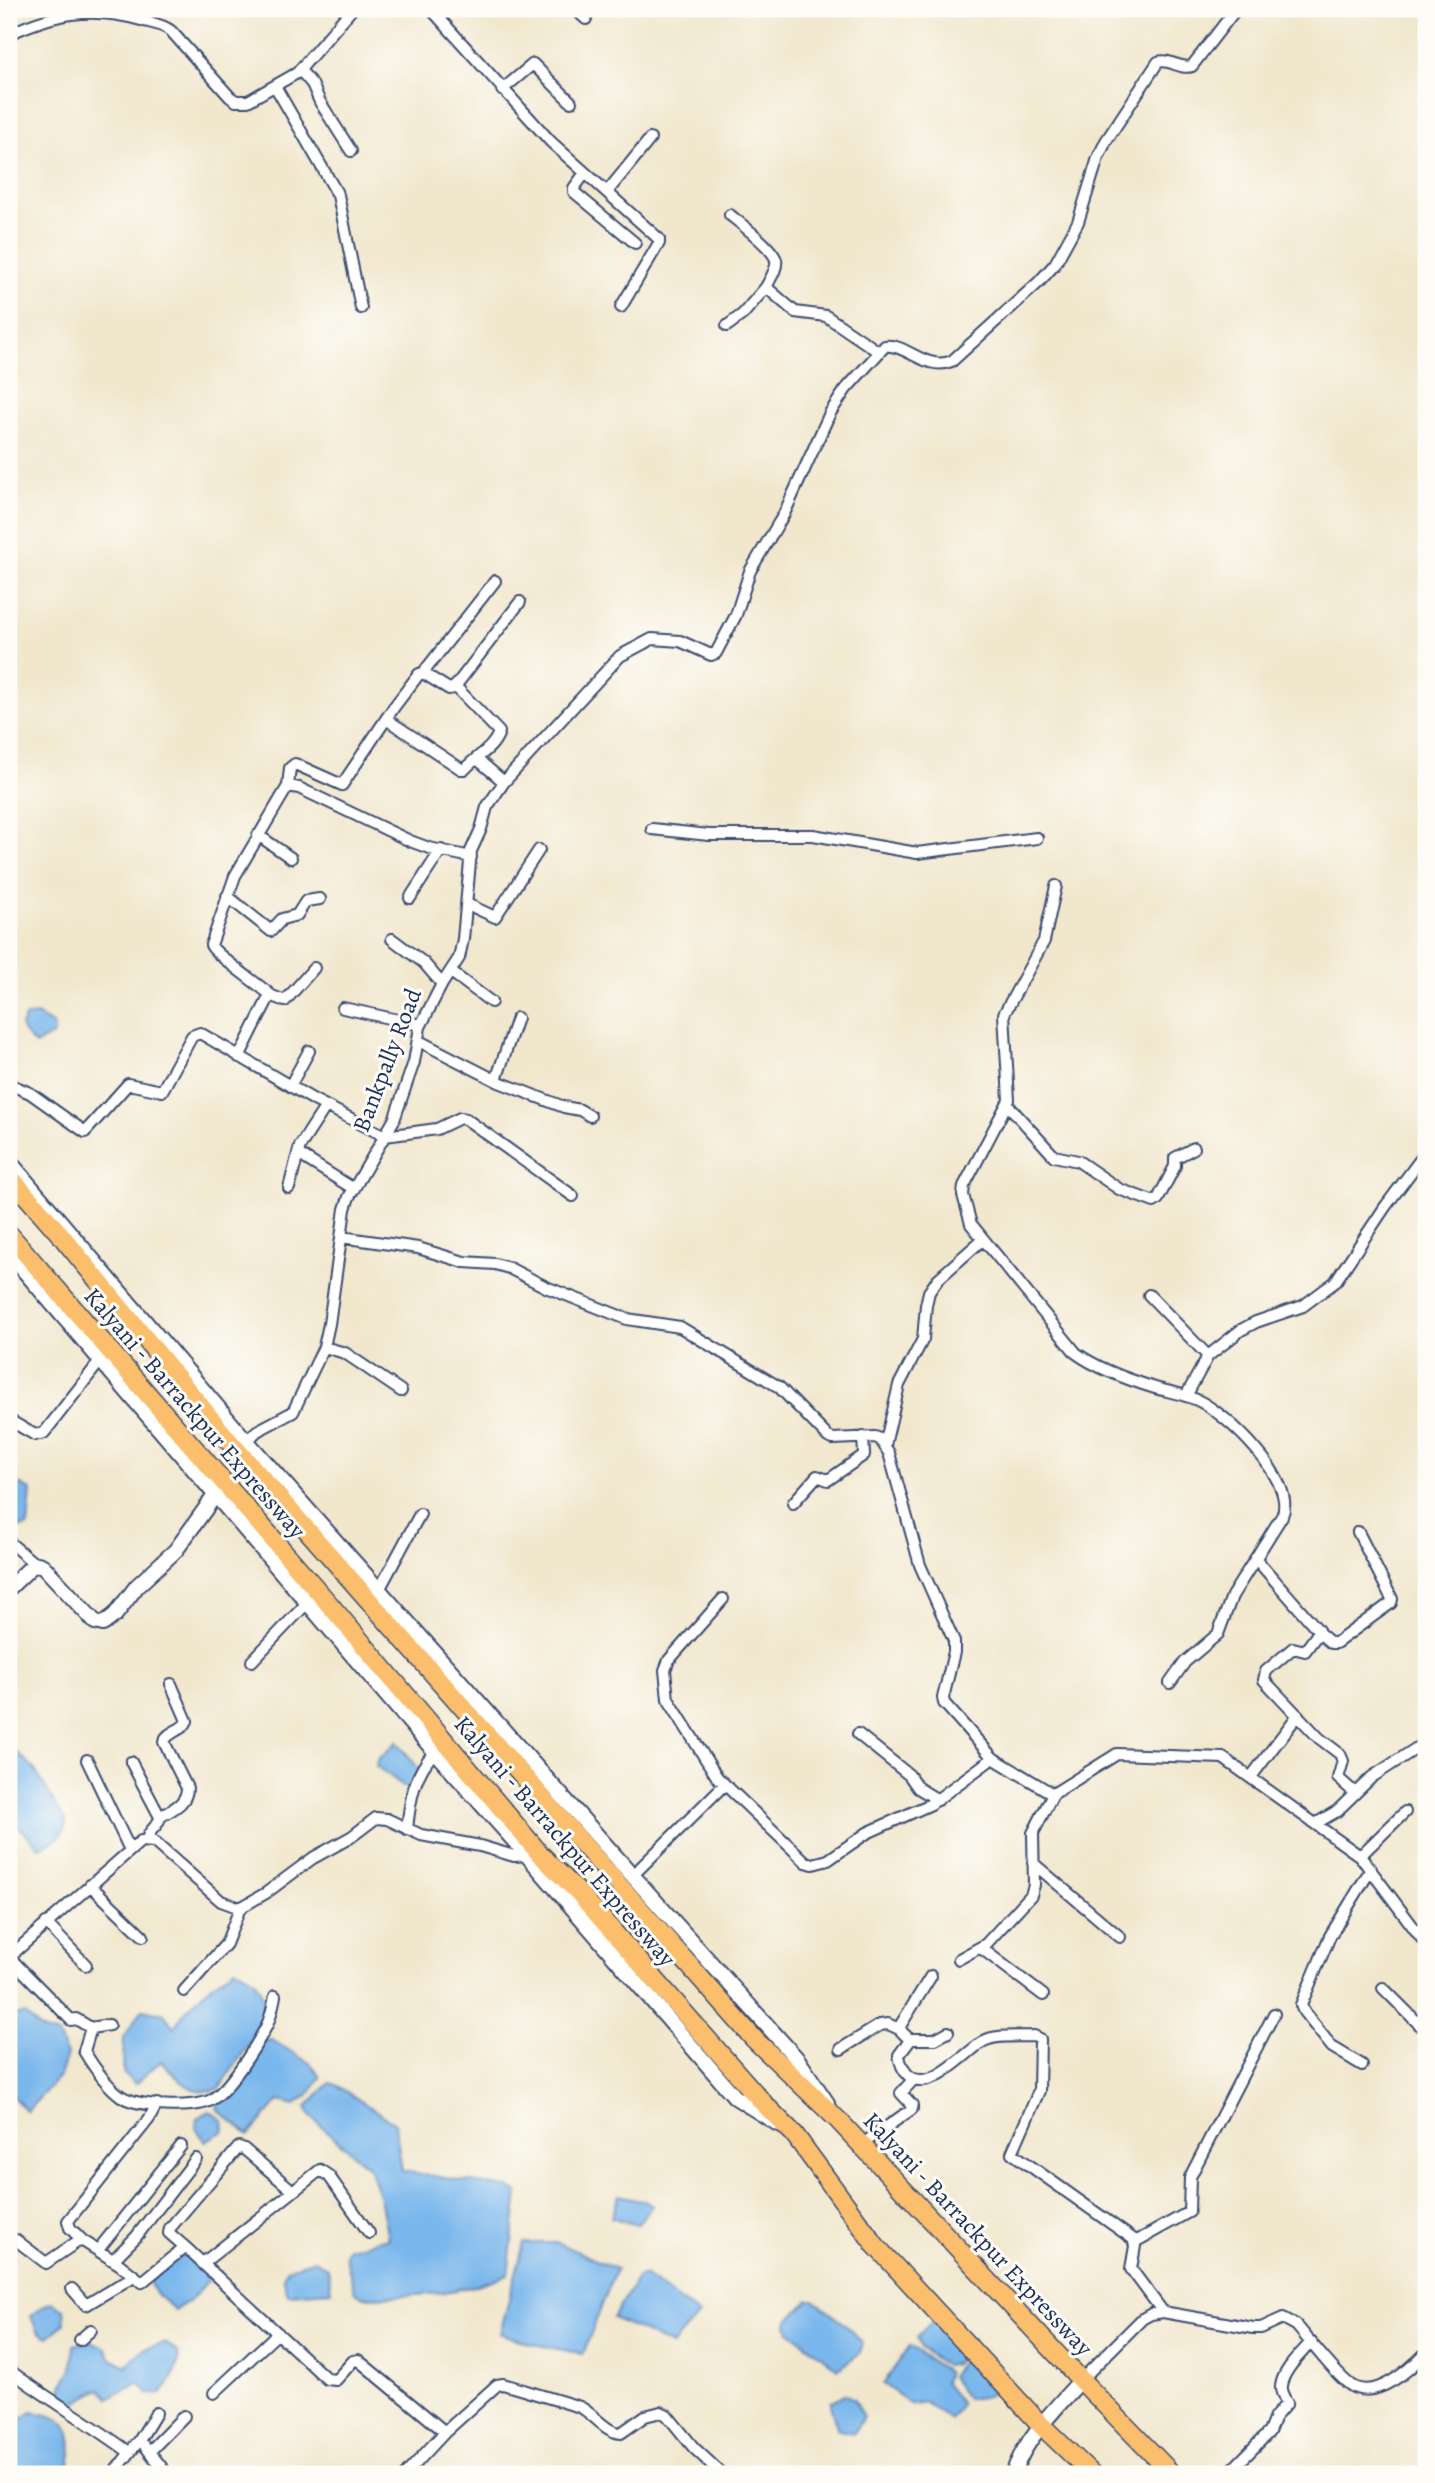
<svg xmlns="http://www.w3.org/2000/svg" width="1435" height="2483" font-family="Alegreya,serif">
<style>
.water{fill:#7ab7ec;stroke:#4a73a5;stroke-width:2}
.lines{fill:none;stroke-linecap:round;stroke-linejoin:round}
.minor-casing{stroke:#3b4b6f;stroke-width:14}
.tertiary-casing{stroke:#3b4b6f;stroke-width:18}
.trunk-casing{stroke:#3b4b6f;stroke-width:21}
.minor{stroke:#fff;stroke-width:10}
.tertiary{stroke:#fff;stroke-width:14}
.trunk{stroke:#fabe6d;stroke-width:18}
.labels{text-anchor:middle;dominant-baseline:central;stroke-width:6;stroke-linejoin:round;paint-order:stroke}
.street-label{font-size:24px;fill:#1b2f5e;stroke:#fdfcf7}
</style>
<rect width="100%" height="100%" fill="#fdfcf7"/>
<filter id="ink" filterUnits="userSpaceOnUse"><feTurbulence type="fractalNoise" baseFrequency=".0143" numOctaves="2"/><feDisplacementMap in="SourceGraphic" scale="14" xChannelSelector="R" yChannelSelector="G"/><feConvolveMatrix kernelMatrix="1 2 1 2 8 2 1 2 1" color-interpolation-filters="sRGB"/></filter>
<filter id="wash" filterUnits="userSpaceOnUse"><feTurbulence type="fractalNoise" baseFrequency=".00686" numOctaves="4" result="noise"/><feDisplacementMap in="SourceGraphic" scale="28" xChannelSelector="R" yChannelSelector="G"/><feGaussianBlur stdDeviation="1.57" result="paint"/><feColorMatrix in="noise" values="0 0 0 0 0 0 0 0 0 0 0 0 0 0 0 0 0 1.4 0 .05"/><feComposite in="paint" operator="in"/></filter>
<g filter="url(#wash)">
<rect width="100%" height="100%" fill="#f1e7cd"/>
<path class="water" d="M37,1015L54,1025V1034L35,1045L24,1033L21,1026L25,1017Z
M16,1483L31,1490L28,1526L19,1528L9,1519V1487Z
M397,1742L423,1774L406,1788L376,1766L379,1758Z
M9,1746L33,1767L66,1821C64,1837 54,1843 39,1847L9,1817Z
M235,1968L254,1979L266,2002L263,2023L219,2089C190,2097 180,2080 161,2061L135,2084L123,2073L124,2036L143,2009L164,2014L174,2027C191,2002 210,1985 235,1968Z
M25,2014L41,2030L58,2035L67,2055L60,2076L27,2111L9,2093V2016Z
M272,2040L311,2064L320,2077L312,2091L295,2105L279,2101L249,2135L218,2110L217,2106L264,2041Z
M330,2083L336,2085L395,2123L402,2171L509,2188L518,2193L508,2274C460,2295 415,2296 364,2297L355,2292L345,2255L348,2248L388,2238L380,2198L369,2168L311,2117L306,2107Z
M210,2111L223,2121L224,2131L205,2141L196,2128L197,2118Z
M619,2195L645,2201L652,2206L637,2225L611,2217Z
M524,2243H558L616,2269L583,2354L529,2343L500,2333Z
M186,2248L207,2268L209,2279L192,2299L175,2310L158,2296L150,2284L152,2278Z
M315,2260L328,2268L331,2291L288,2294L283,2278L286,2269Z
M645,2275L699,2315L672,2345L613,2318L638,2277Z
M809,2300H814L842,2322L863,2343L860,2353L838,2369L788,2330L787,2322Z
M52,2302L64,2310L65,2323L48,2337L37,2331L31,2316L41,2307Z
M937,2316L973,2340L954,2364L946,2366L921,2348L917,2337Z
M90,2341L105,2347L111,2358L126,2366L144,2349L164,2343C168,2345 172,2346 175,2350C186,2363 168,2384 161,2394H149L139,2383L109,2398L100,2389L77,2402L62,2396L63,2385L72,2369L74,2345Z
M910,2346L947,2372L944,2382L961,2404L950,2419L925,2402L911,2404L883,2384Z
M967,2354L998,2382L989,2396L967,2399L950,2376Z
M845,2394L855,2399L863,2417L854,2433L838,2430L831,2409V2402Z
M32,2412C40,2414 52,2415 59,2419C77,2430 73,2459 64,2474H9V2427Z"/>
</g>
<g filter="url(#ink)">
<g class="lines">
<g class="minor-casing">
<path id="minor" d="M431,9L551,142L659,239V243L621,307
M575,9L586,19
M9,34C55,13 91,6 141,20C151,23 162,24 171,31L230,97L236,101H248L297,73L352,9
M300,70L312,84L320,102L351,151
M275,86L338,195L361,308
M502,90L533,64L571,102
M585,173L574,188V192L635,243
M607,192L650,139
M730,215C741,224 773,248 776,260C778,268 769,281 766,287
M727,326L743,314L766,287L795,312L826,316L879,352
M423,673L495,581
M386,719L461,769H465C476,756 493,750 499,732L455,686
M477,759L504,782
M288,786L290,768L295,764L342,785L394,707L419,674L423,673L449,689L454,688L520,602
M652,829L709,835H813L917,853L1037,838
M258,835L291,858
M1056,886L1044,941L1004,1014L1009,1100L964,1186L963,1195L971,1224L1076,1353C1098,1369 1129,1380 1155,1388C1169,1392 1184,1394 1197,1400C1226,1413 1298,1481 1282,1516L1232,1596L1218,1634L1185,1662L1170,1683
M227,896L271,931L282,919L297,915L306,901L320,899
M410,898L441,850
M467,904L495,917L539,850
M392,939L424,963L442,984
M451,972L491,1002
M272,996C261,986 214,954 211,945L235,876L288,786L299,788L410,841L429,848L471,857
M343,1008L421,1025
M419,1041L499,1082L564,1107L580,1110L590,1116
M239,1057L269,997L272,996L285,1001L314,968
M496,1080L517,1018
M9,1084L30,1093L85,1132L128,1084L162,1091L192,1036L200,1033L314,1100L385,1136L437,1129L460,1118L466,1119L573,1196
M290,1086L309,1051
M1007,1104L1054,1156L1078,1161L1119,1189L1154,1202L1158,1199L1175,1166V1158L1194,1148
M298,1154L354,1189
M289,1188L300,1146L326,1106
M341,1237L418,1248L464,1262L495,1264L509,1268L546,1287L627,1319L680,1327L779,1387L828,1437L833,1439L875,1437L880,1439L889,1453L920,1565L954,1641V1652L943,1698L944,1703L993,1758L1053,1794L1117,1754L1223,1758L1360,1856L1426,1944
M1149,1295L1208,1356
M324,1347L345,1353L401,1391
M1186,1396L1208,1356L1241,1330L1256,1322L1303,1306L1335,1282L1385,1207L1426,1152
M9,1420L35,1435L44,1433L101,1360
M247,1441L257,1431L293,1412L324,1347L329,1324L345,1209L349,1197L394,1120L414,1062L420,1027L442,984L459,958L463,939L471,851L481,829L487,807L504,782L620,656L652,639L680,641L711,655L716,653L736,615L750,571L784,514L830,413L846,389L885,346C906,343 926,372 952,361L1039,282L1055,264L1078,222L1098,158L1106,141L1158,62C1169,58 1180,70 1192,66L1236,9
M885,1445L899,1385L923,1339L926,1305L929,1292L938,1279L982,1240
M793,1503L817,1476L828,1480L864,1455L863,1437
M9,1542L35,1564
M1256,1559L1318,1630L1316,1636L1305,1651L1293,1648L1266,1671L1264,1680L1319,1738L1340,1754L1343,1761L1338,1778L1355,1793
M379,1590L420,1514
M723,1599L669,1660L665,1670L668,1699L717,1777L806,1862L813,1864L828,1860L867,1833L931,1804L993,1758
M1318,1632L1331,1643H1336L1391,1603L1392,1599L1358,1532
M252,1661L308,1602
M858,1734L909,1775L918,1788L938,1800
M87,1760L130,1850
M131,1762L160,1817C159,1827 148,1829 147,1840
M1251,1777L1298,1715
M160,1817C172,1809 187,1804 187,1788L164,1742C167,1731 183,1731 187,1721L171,1684
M1315,1824L1337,1811L1372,1777L1426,1742
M407,1829C410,1800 414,1773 435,1752
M1360,1856L1405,1812
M1033,1863L1120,1937
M632,1876L724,1785
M90,1885L143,1936
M46,1923L86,1965
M981,1948L1043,1995
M959,1959L986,1944L1031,1895L1034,1885L1033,1833L1053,1794
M1383,1988L1426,2031
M184,1991L226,1944L240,1908
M275,1996C273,2006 271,2018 266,2027C256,2046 229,2090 211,2100C196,2109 136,2107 121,2096C107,2086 93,2066 84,2051L91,2028L76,2019L71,2020L9,1957L141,1841L154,1842L221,1901L240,1908L266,1893L313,1858L351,1837L376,1818L387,1819L421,1835L480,1846L514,1856L527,1855
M91,2028L109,2025
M948,2032L935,2039H911L899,2055C900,2062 903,2070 908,2075C930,2095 966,2051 984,2041C996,2034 1019,2037 1034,2036L1040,2039L1039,2091L1012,2153L1133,2239L1135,2246L1131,2269L1163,2312
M910,2040L901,2031L900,2026L931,1976
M841,2049L880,2025L888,2024L899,2029
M1362,2065L1332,2047L1304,2012L1301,2005L1330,1936L1371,1869
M861,2145L912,2109V2105L901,2093L914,2079
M83,2241L70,2228L68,2221L149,2119L157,2104
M1135,2242L1189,2212L1190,2177L1274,2014
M9,2243L16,2240L46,2263L77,2242L83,2241L119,2264L142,2282L185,2247L327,2379L336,2380L353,2361L358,2360L445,2432
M185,2247L169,2233L170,2228L239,2147L244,2149L293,2191
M98,2250L181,2146
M113,2260L136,2237L196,2159
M203,2263L320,2170L329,2176L369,2233
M72,2289L86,2305L134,2276
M80,2340L91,2330
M9,2370C48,2399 90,2423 129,2452
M1081,2380L1142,2319L1151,2314L1163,2312L1253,2328H1261L1283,2318L1296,2325C1308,2338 1342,2384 1356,2388C1380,2397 1410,2369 1426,2353
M214,2393L278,2333
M145,2446L167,2474
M150,2451L184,2416
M1229,2473L1269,2432L1275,2417L1287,2403C1284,2398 1280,2391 1281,2386C1283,2370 1301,2354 1311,2342
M113,2474L139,2441L156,2413
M406,2474L445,2432L497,2385L503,2384L580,2407C594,2414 605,2432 621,2433L645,2416L661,2412L667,2415L694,2448L722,2474"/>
</g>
<g class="tertiary-casing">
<path id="tertiary" d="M9,1161L236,1429L664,1911L798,2060L827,2103
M9,1253L435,1752L527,1855L735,2097L778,2124
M9,1588L32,1566L38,1564L43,1566L95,1622L103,1624L115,1615L137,1586L176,1550L216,1494
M1013,2474C1026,2437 1055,2409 1081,2380"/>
</g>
<g class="trunk-casing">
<path id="trunk" d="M9,1176L59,1233L228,1440L754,2039L839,2121L1081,2380L1172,2474
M9,1234L330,1605L540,1854L580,1894L765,2105L794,2134L876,2246L1041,2425L1092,2474"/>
</g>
<use href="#minor" class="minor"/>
<use href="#tertiary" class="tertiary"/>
<use href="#trunk" class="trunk"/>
</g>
</g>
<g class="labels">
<g class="street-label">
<text transform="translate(387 1060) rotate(-69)">Bankpally Road</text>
<text transform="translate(195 1413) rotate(49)">Kalyani - Barrackpur Expressway</text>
<text transform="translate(565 1841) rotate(49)">Kalyani - Barrackpur Expressway</text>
<text transform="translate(978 2234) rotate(47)">Kalyani - Barrackpur Expressway</text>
</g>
</g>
<rect width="1435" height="2483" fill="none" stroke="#fdfcf7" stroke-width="35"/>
</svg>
